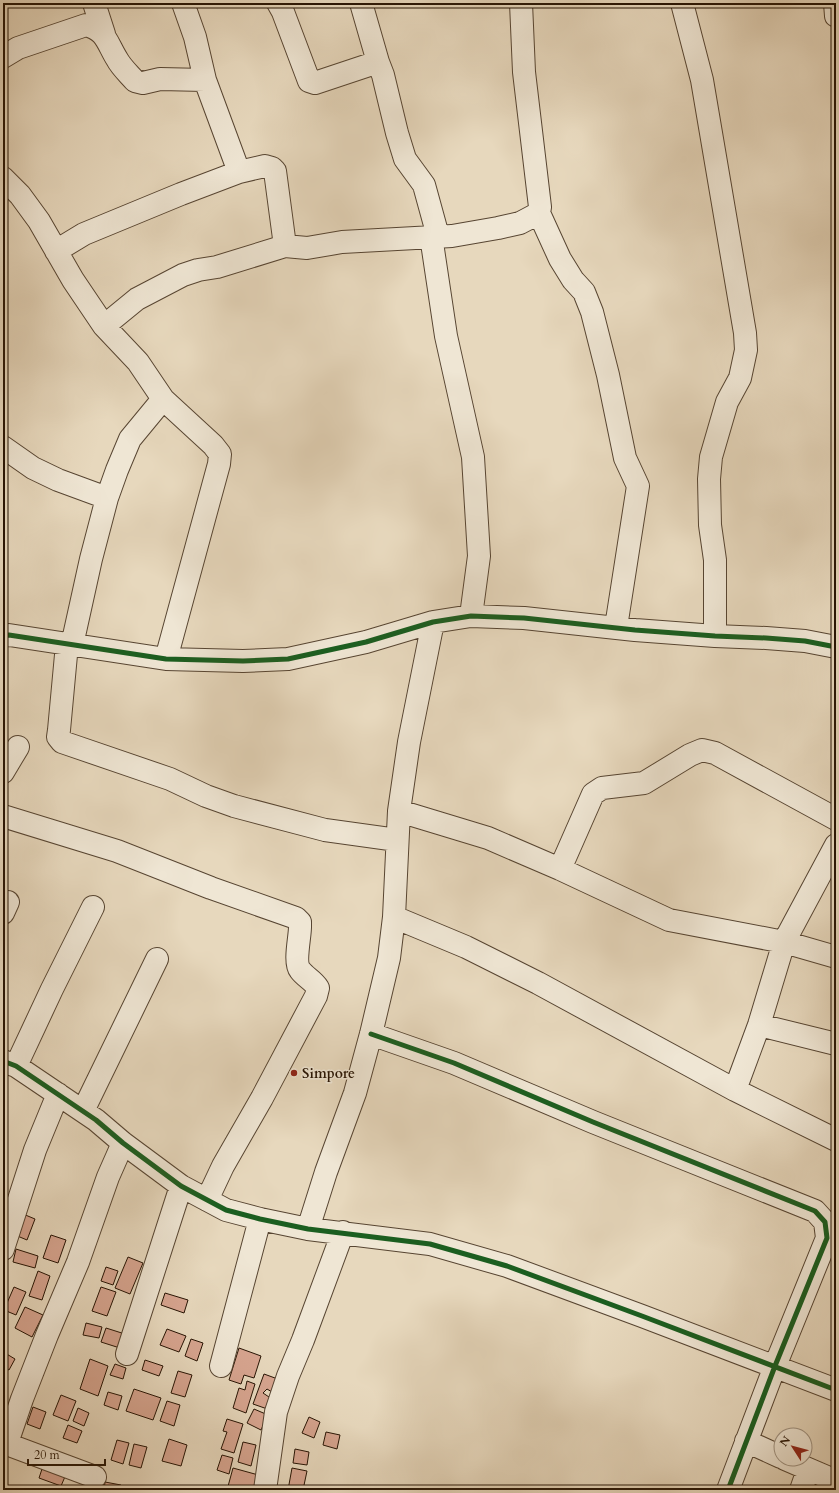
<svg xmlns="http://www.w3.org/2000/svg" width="839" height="1493" font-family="Cardo,serif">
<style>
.building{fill:#d7a590;stroke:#271404;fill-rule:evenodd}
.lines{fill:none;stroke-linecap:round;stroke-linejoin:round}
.minor-casing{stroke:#574532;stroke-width:24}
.minor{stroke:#efe6d4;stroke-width:22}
.cycleway-casing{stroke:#efe6d4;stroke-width:8}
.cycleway{stroke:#1b5e20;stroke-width:5}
.poi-dot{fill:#8f2418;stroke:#efe6d4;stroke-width:1.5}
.labels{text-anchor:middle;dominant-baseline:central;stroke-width:3;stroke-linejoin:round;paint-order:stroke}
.poi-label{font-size:14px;font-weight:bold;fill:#271404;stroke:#efe6d4;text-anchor:start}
</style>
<rect width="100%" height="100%" fill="#e7d8bd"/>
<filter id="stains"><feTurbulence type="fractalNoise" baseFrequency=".005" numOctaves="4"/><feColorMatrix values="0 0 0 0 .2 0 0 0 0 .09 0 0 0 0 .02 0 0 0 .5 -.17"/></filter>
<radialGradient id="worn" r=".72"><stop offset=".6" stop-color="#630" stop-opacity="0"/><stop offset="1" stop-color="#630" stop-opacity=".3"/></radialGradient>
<path class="building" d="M23,1214L35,1219L27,1240L15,1235Z
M51,1235L66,1240L58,1263L43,1258Z
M16,1249L38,1256L35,1268L13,1262Z
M128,1257L143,1263L130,1294L115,1288Z
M106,1267L118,1271L113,1285L101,1281Z
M38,1271L50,1276L42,1300L29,1296Z
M14,1287L26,1292L16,1315L4,1310Z
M101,1287L116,1292L107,1316L92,1311Z
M165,1293L188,1300L184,1313L161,1305Z
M25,1307L43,1315L32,1337L15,1328Z
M86,1323L102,1327L99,1338L83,1335Z
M106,1328L128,1335L123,1349L101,1342Z
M167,1329L186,1336L179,1352L160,1345Z
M191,1339L203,1343L197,1361L185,1356Z
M239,1348L261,1356L254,1378L244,1375L241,1384L229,1380Z
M5,1353L15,1359L9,1370L3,1367V1356Z
M90,1359L108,1366L98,1396L80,1389Z
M145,1360L163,1366L159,1376L142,1370Z
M115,1364L126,1368L123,1379L110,1375Z
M178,1371L192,1375L185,1397L171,1393Z
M264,1374L286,1382L276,1412L253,1404ZM267,1389L272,1392L269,1397L263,1393Z
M247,1381L255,1384L246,1413L233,1408L239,1388L245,1390Z
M134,1389L161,1398L153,1420L126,1411Z
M108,1392L122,1396L118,1410L104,1405Z
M61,1395L76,1401L68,1421L53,1415Z
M167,1401L180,1405L174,1426L160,1421Z
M33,1407L46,1412L40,1429L27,1424Z
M78,1408L89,1413L84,1426L73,1421Z
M254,1409L268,1415L261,1430L247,1423Z
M309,1417L320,1422L314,1438L302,1433Z
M227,1419L243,1424L234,1453L221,1449L227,1432L223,1431Z
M68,1425L82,1431L77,1443L63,1438Z
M326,1432L340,1435L337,1449L323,1445Z
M169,1439L187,1445L181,1466L162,1461Z
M117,1440L129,1443L123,1464L111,1460Z
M243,1442L256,1445L251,1466L238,1462Z
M134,1444L147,1447L141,1468L129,1465Z
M295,1449L309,1452L307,1465L293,1463Z
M222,1455L233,1458L229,1474L217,1470Z
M44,1463L67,1472L61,1486L39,1478Z
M233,1468L262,1476L258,1490H227Z
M292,1468L307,1471L303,1490H288Z
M105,1482L121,1485L120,1490H104Z
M355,1486L362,1490H352Z"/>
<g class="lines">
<g class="minor-casing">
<path id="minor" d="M94,3L104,34
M183,3L195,37L205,80L239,172
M278,3L283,12L309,81L315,83L378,62
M361,3L378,62L383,75L397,133L405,159L424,185L438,236
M682,3L702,80L745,333L746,350L740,378L727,402L711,457L709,479L710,525L715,560V636
M835,3L836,16
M3,57L18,48L86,25C106,30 107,43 117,59C121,67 129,74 135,81L143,83L160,79L205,80
M3,178L20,195L39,221L73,280L104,326L138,362L163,399L213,445L220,454L219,464L166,659
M539,213L560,259L573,280L584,292L592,312L608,375L625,458L638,486L616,627
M431,236L446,336L473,457L479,556L471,616
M56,251L84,234L181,194L239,172L265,166L272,168L275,171L285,246
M104,326L137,299L183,275L198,270L217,267L285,246L307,248L342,242L452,236L498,228L520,223L539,213L540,207L524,72L521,3
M3,447L33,468L58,480L107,498
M3,636L9,635L166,659L243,661L288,659L366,642L433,622L471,616L524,618L635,630L715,636L766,638L805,641L836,647
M67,644L59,730L58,737L62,742L170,779L206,796L234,806L325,830L397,840
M72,645L91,559L107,498L117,470L130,439L163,399
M3,772L18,747
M399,811L488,838L560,869L669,920L784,942L836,845
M3,816L117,851L211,888L296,918L300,922V927C300,937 294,962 300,970C305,977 313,980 318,988L316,996L262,1098L223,1166L207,1200
M560,869L593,794L602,788L644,783L690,755L702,750L715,753L836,819
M3,913L8,902
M394,917L466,947L538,983L735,1090L759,1025L784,942L836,957
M759,1025L836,1044
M371,1034L454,1063L593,1122L815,1211L825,1222L827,1238L775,1366L728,1490
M3,1061L16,1066L96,1120L123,1143L181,1186L226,1210L260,1219L308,1229L430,1244L507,1266L642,1316L836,1390
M16,1066L52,989L93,907
M735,1090L836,1140
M83,1111L157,959
M308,1229L326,1172L355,1093L371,1034L389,958L394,917L399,811L409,742L433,622
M3,1249L35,1150L58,1094
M127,1354L181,1186
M221,1366L260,1219
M746,1441L781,1457
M785,1459L836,1481
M95,1477L12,1446L8,1440L22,1399L47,1335L78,1262L108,1177L123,1143
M265,1490L276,1412L288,1376L303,1340L343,1232
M801,1490L808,1470"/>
</g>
<use href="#minor" class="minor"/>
<g class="cycleway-casing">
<path id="cycleway" d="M3,636L9,635L166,659L243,661L288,659L366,642L433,622L471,616L524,618L635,630L715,636L766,638L805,641L836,647
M371,1034L454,1063L593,1122L815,1211L825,1222L827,1238L775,1366L728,1490
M3,1061L16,1066L96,1120L123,1143L181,1186L226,1210L260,1219L308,1229L430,1244L507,1266L642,1316L836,1390"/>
</g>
<use href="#cycleway" class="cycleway"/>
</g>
<circle class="poi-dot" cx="294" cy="1073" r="4"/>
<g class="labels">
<g class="poi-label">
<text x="302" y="1073">Simpore</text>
</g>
</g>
<rect width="839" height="1493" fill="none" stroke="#e7d8bd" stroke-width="16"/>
<rect x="4" y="4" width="831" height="1485" fill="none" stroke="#271404" stroke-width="2"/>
<rect x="8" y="8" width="823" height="1477" fill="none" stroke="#271404"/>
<g transform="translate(793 1447) rotate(306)"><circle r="19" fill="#efe6d4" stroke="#9f9281"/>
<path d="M0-3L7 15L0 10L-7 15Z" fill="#8f2418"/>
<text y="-6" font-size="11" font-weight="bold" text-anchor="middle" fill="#271404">N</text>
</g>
<path d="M28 1459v6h77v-6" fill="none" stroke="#271404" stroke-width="2"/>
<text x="34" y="1459" font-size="12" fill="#271404" stroke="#efe6d4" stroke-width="3" paint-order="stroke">20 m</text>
<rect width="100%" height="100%" filter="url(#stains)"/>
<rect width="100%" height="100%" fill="url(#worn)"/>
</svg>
